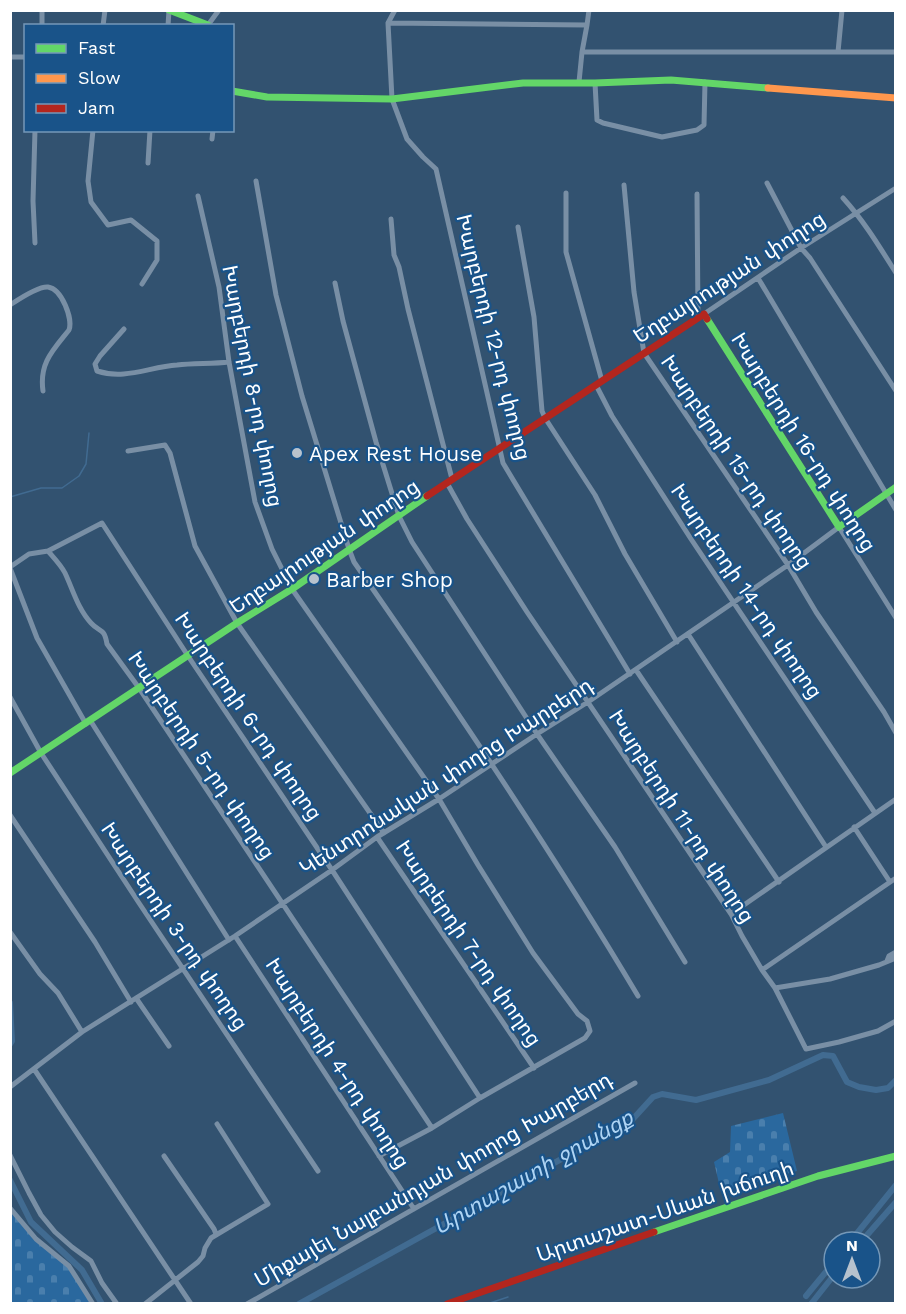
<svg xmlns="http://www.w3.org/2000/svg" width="906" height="1314" font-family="'Work Sans','Noto Sans Armenian',sans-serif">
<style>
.cemetery{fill:url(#cemetery-stones)}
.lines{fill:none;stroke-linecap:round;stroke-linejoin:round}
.stream{stroke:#416b91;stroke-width:1.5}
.canal{stroke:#416b91;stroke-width:6}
.street{stroke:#798fa5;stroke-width:5}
.fast{stroke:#63d668;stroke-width:7}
.slow{stroke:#ff974d;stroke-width:7}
.jam{stroke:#b3261e;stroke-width:7}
.poi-dot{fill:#b7c2cd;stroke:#195389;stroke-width:2}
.labels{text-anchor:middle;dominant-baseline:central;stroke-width:4.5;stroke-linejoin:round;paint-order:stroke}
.street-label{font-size:21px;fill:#fff;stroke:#195389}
.poi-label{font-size:21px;fill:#fff;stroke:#195389;text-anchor:start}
.water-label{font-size:22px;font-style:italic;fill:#aed4f4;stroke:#195389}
</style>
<defs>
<pattern id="cemetery-stones" width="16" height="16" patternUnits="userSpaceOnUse" patternTransform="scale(1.5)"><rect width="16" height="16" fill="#2a689e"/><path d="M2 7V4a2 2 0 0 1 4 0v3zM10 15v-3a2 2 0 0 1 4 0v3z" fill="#4a7fad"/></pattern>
</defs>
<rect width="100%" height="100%" fill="#325270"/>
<path class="cemetery" d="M783,1113L797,1171L721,1192L714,1162L730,1152L731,1126Z
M10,1206L33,1239L69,1264L91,1303H11Z"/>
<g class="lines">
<path class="stream" d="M10,497L41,488H62L79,476L86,464L89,433
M487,1304L508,1297"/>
<path class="canal" d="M10,1003L12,1041L10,1044
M10,1180L31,1222L82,1270L102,1304
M850,1242L896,1185
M861,1242L896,1202
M806,1296L834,1262
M299,1304L632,1120L653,1097L662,1094L696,1100L769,1080L823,1055L833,1056L847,1082L859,1087L876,1090L888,1088L896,1080
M811,1304L834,1275"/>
<path class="street" d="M395,10L388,23L392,99L407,139L423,157L436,169L503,463L630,674
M388,23L587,25
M208,25L219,10
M42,26V10
M103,26L105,10
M168,26L169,10
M582,52H896
M838,52L842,10
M10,57H26
M579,82L582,52L587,25L589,10
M595,83L597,120L603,123L662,137L697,130L704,125L705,82
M93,130L88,181L91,202L108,225L131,220L157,241V260L142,284
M212,139L213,130
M148,163L150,130
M256,181L276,295L302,396L349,549L354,562C453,704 550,848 638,996
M767,183L801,248L810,258L896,391
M624,185L634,292L644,353L788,565L816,612L884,712L896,733
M566,193V252L602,381
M697,194L698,318
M198,196L219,287L229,362L255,502L272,549L292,589L439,799L478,865L533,953L578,1014L587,1021L590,1031L585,1038L480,1098L432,1128L379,1156
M843,198C864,221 879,246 896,273
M391,219L394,255L399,267L408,309L452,479
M518,227L534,317L542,411L545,418L595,495L625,554L677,642
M35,243L33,201L35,130
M758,278L896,510
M335,283L343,321L376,442L399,516L412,542L537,734L615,847L685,962
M10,305C19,299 38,286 48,287C62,289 73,319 69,330C53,350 39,363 43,391
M704,314L801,248L896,188
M124,329L100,356L95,364L97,371C125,380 149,367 177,365C194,363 212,364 229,362
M596,385L612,416L691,539L875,813
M128,451L165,445L170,453L195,546L237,623L384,833
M447,483L467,519L527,612L731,914L742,936L762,970L775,988L806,1049L839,1042L878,1031L896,1021
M48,551C54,558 61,565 65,573C73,590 78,609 91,623C100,633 104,627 107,644L139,688L432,1128
M10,567L29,554L48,551L102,523L188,656L332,870L480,1098
M10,568L37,638L86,724
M688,634L826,847
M636,670L779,882
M10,697L41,753L139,903L318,1171
M90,720L229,940
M10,815L95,942L131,1002
M854,827L890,882
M377,837L534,1068
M731,914L896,799
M10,932L40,974L58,993L82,1032
M235,936L414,1209
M887,961L889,956L896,952
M762,970L896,878
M775,988L830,979L879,965L896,958
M136,998L169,1046
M34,1069L191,1304
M10,1087L82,1032L235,936L332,870L377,837L439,799L537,734L588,702L788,565L839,527L896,618
M10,1155L29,1193L41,1215L55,1232L72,1247L91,1261L102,1283L117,1304
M164,1156L214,1229L216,1234
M10,1208L36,1239L69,1266L93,1304
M145,1304L198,1262L203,1256L205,1248L211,1238L268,1204L217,1124
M247,1304L635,1083"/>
<path class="fast" d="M169,10L208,25
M232,91L267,97L392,99L523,83H595L671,80L768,88
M707,319L839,527L896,487
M10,773L237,623L292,589L427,496
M654,1232L818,1176L896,1156"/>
<path class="slow" d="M768,88L896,98"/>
<path class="jam" d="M427,496L704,314L707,319
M447,1304L654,1232"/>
</g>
<g class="poi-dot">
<circle cx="297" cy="453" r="6"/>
<circle cx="314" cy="579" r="6"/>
</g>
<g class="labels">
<g class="street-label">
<text transform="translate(729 277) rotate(-33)">Եղբայրության փողոց</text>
<text transform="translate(494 337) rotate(76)">Խարբերդի 12-րդ փողոց</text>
<text transform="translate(253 386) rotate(79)">Խարբերդի 8-րդ փողոց</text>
<text transform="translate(804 442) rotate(58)">Խարբերդի 16-րդ փողոց</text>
<text transform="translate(737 462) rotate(56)">Խարբերդի 15-րդ փողոց</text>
<text transform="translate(324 546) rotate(-34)">Եղբայրության փողոց</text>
<text transform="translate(747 591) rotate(56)">Խարբերդի 14-րդ փողոց</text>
<text transform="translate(249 716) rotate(56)">Խարբերդի 6-րդ փողոց</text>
<text transform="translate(202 755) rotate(56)">Խարբերդի 5-րդ փողոց</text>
<text transform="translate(446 776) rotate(-33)">Կենտրոնական փողոց Խարբերդ</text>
<text transform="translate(682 816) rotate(57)">Խարբերդի 11-րդ փողոց</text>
<text transform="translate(175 926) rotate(56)">Խարբերդի 3-րդ փողոց</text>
<text transform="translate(469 943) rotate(56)">Խարբերդի 7-րդ փողոց</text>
<text transform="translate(338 1063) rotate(57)">Խարբերդի 4-րդ փողոց</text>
<text transform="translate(433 1179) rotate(-30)">Միքայել Նալբանդյան փողոց Խարբերդ</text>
<text transform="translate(665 1211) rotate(-19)">Արտաշատ-Սևան խճուղի</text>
</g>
<g class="poi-label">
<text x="309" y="453">Apex Rest House</text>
<text x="326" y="579">Barber Shop</text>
</g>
<g class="water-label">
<text transform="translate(533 1172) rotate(-30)">Արտաշատի ջրանցք</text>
</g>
</g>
<rect width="906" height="1314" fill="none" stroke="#ffffff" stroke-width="24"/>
<rect x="24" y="24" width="210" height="108" fill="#195389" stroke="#7598b8" stroke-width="1.5"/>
<rect x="36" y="44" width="30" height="9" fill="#63d668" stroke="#7598b8" stroke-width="1.5"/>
<text x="78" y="54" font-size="18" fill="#ffffff">Fast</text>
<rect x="36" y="74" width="30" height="9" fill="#ff974d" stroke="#7598b8" stroke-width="1.5"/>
<text x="78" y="84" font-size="18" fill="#ffffff">Slow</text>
<rect x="36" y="104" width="30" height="9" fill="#b3261e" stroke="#7598b8" stroke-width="1.5"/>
<text x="78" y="114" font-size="18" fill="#ffffff">Jam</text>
<g transform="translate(852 1260)"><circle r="28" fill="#195389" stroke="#7598b8" stroke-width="1.5"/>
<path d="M0-4.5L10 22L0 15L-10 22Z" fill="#b7c2cd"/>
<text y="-9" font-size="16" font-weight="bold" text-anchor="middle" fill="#ffffff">N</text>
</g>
</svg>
